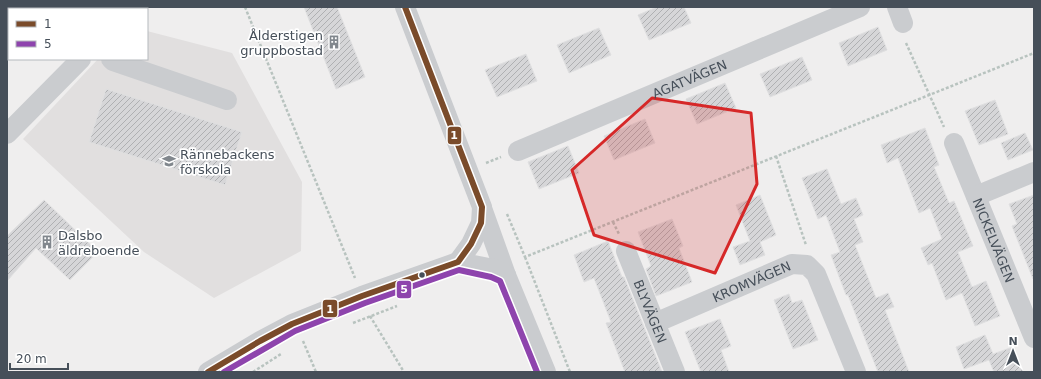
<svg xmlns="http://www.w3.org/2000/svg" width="1041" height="379" font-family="'DejaVu Sans',sans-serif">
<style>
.education{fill:#e1dfdf}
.building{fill:url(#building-hatch);stroke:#e0e0e1}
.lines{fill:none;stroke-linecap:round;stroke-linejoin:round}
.path{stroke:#b8c3bf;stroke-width:2.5;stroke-dasharray:3 2;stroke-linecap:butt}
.minor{stroke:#cacccf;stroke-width:20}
.bus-1-casing{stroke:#fff;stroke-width:9}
.bus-2-casing{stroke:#fff;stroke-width:9}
.bus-1{stroke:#7a4b2a;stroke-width:6}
.bus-2{stroke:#8e44ad;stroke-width:6}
.marked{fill:#d62828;fill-opacity:0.2;stroke:#d62828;stroke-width:3;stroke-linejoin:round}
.bus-dot{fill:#464f59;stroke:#fff;stroke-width:1.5}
.labels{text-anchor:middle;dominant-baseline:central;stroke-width:3.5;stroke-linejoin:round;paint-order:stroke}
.poi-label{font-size:13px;fill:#464f59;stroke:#fff;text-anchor:start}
.street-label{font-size:13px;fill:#464f59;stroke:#fff}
.line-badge{stroke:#fff;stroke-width:1.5}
.badge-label{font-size:11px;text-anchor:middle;font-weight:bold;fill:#fff}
</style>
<defs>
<pattern id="building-hatch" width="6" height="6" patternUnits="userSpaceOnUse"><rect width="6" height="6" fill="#d6d6d8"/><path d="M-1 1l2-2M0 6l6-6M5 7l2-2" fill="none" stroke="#afb0b2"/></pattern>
</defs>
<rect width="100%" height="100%" fill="#efeeee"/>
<path class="education" d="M147,31L232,53L302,182L301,251L214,298L144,252L23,139L98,59H147Z"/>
<path class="building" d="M304,7H337L365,77L336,89Z
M657,7H684L691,23L649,40L638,15Z
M878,27L887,50L848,66L839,43Z
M599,28L611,55L569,73L557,45Z
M526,54L537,81L497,97L485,70Z
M802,57L812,80L770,97L760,74Z
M725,83L736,108L697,124L686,99Z
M106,89L242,132L225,185L89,142Z
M995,100L1008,134L979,145L965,111Z
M645,119L655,143L614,160L604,136Z
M925,128L939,165L934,167L949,203L954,201L973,246L958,252L972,287L986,281L1000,316L975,326L962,293L946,300L932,263L928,265L921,248L942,239L930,208L919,213L898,158L887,163L881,145Z
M1025,133L1033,150L1008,160L1001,143Z
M568,146L579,173L539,189L528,162Z
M827,169L841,204L856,198L863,215L854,219L863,242L855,245L876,298L888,293L894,307L885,310L909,372H878L848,295H846L831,255L840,252L826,215L818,219L802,178Z
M760,195L776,235L760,242L765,255L740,265L733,247L750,241L736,205Z
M1034,195V278L1033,279L1012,226L1017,224L1009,204Z
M44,200L98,252L70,280L36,248L7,281V236Z
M672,219L683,246L679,248L692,282L656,296L646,269L651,266L638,232Z
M608,241L622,277H624L662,372H625L606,323L611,322L594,278L584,282L574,255Z
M789,294L792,303L802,300L818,340L793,349L774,300Z
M720,319L731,346L721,350L729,372H701L685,332Z
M985,335L993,354L1013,347L1023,372H994L989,360L964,369L956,347Z"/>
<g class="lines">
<path class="path" d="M245,7L355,278
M906,43L944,127
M7,50L9,52
M7,56L9,55
M776,156L806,245
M486,163L501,157
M507,214L525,257L1034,53
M613,222L619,234
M525,257L570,372
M370,316L404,372
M353,323L397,306
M303,341L316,372
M253,372L281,354"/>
<g class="minor">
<path d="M405,7L482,207L481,223L471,244L458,262"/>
<path d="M897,7L903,23"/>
<path d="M131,9L133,7"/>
<path d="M111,59L113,61L227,100"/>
<path d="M7,134L81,59"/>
<path id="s1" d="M954,143L1034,338"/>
<path id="s2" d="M518,151L860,7"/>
<path d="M976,196L1034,172"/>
<path d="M482,208L506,275L546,372"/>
<path id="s3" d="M626,251L675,372"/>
<path id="s4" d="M655,323L792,264L807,265L816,274L856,372"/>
<path d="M208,372L260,341L292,324L362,296L458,262L494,269L506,275"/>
</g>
<g class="bus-1-casing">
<path id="bus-1" d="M208,372L260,341L292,324L362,296L458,262L471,244L481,223L482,207L405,7"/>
</g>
<g class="bus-2-casing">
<path id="bus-2" d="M224,372L295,331L365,303L459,270L491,277L500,281L537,372"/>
</g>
<use href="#bus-1" class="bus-1"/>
<use href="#bus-2" class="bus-2"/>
</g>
<path class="marked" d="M652,98L751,113L757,184L715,273L594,235L572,170Z"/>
<defs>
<g id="building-bare" transform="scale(1.08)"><path d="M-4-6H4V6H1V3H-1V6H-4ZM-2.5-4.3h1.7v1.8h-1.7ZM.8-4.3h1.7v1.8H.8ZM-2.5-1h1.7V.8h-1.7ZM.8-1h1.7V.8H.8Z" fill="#81878d" stroke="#fff" stroke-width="2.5" paint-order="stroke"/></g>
<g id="school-bare" transform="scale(1.08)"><path d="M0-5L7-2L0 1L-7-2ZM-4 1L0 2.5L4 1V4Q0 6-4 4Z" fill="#81878d" stroke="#fff" stroke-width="2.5" paint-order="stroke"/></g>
</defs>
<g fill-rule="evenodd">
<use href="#building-bare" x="334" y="42"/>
<use href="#school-bare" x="169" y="161"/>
<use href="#building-bare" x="47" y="242"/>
</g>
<circle class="bus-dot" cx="422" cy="275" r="3.5"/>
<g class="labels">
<g class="poi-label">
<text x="323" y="35" text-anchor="end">Ålderstigen<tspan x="323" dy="15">gruppbostad</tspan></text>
<text x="180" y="154">Rännebackens<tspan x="180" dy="15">förskola</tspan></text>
<text x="58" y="235">Dalsbo<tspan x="58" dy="15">äldreboende</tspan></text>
</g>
<g class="street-label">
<text stroke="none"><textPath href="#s2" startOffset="186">AGATVÄGEN</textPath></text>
<text stroke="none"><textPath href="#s1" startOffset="105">NICKELVÄGEN</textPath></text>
<text stroke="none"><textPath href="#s4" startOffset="105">KROMVÄGEN</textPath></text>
<text stroke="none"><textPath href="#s3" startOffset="65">BLYVÄGEN</textPath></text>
</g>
</g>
<g class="line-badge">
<rect x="447" y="126" width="15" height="19" rx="4" fill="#7a4b2a"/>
<rect x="396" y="280" width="16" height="19" rx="4" fill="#8e44ad"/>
<rect x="322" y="299" width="16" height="19" rx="4" fill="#7a4b2a"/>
</g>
<g class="badge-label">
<text x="454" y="139">1</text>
<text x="404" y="293">5</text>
<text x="330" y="313">1</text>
</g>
<rect width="1041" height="379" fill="none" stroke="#464f59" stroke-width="16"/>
<rect x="8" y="8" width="140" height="52" fill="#ffffff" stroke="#b5b9bd"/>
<rect x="16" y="21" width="20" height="6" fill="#7a4b2a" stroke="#b5b9bd"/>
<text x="44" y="28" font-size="12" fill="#464f59">1</text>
<rect x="16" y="41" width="20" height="6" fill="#8e44ad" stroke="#b5b9bd"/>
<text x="44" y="48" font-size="12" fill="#464f59">5</text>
<g transform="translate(1013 351)" stroke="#ffffff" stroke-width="3" paint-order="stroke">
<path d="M0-3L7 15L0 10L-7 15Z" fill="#464f59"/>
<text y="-6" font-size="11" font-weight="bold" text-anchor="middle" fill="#464f59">N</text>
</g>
<path d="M10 363v6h58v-6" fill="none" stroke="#464f59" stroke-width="2"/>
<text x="16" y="363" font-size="12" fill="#464f59" stroke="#ffffff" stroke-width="3" paint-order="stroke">20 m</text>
</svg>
